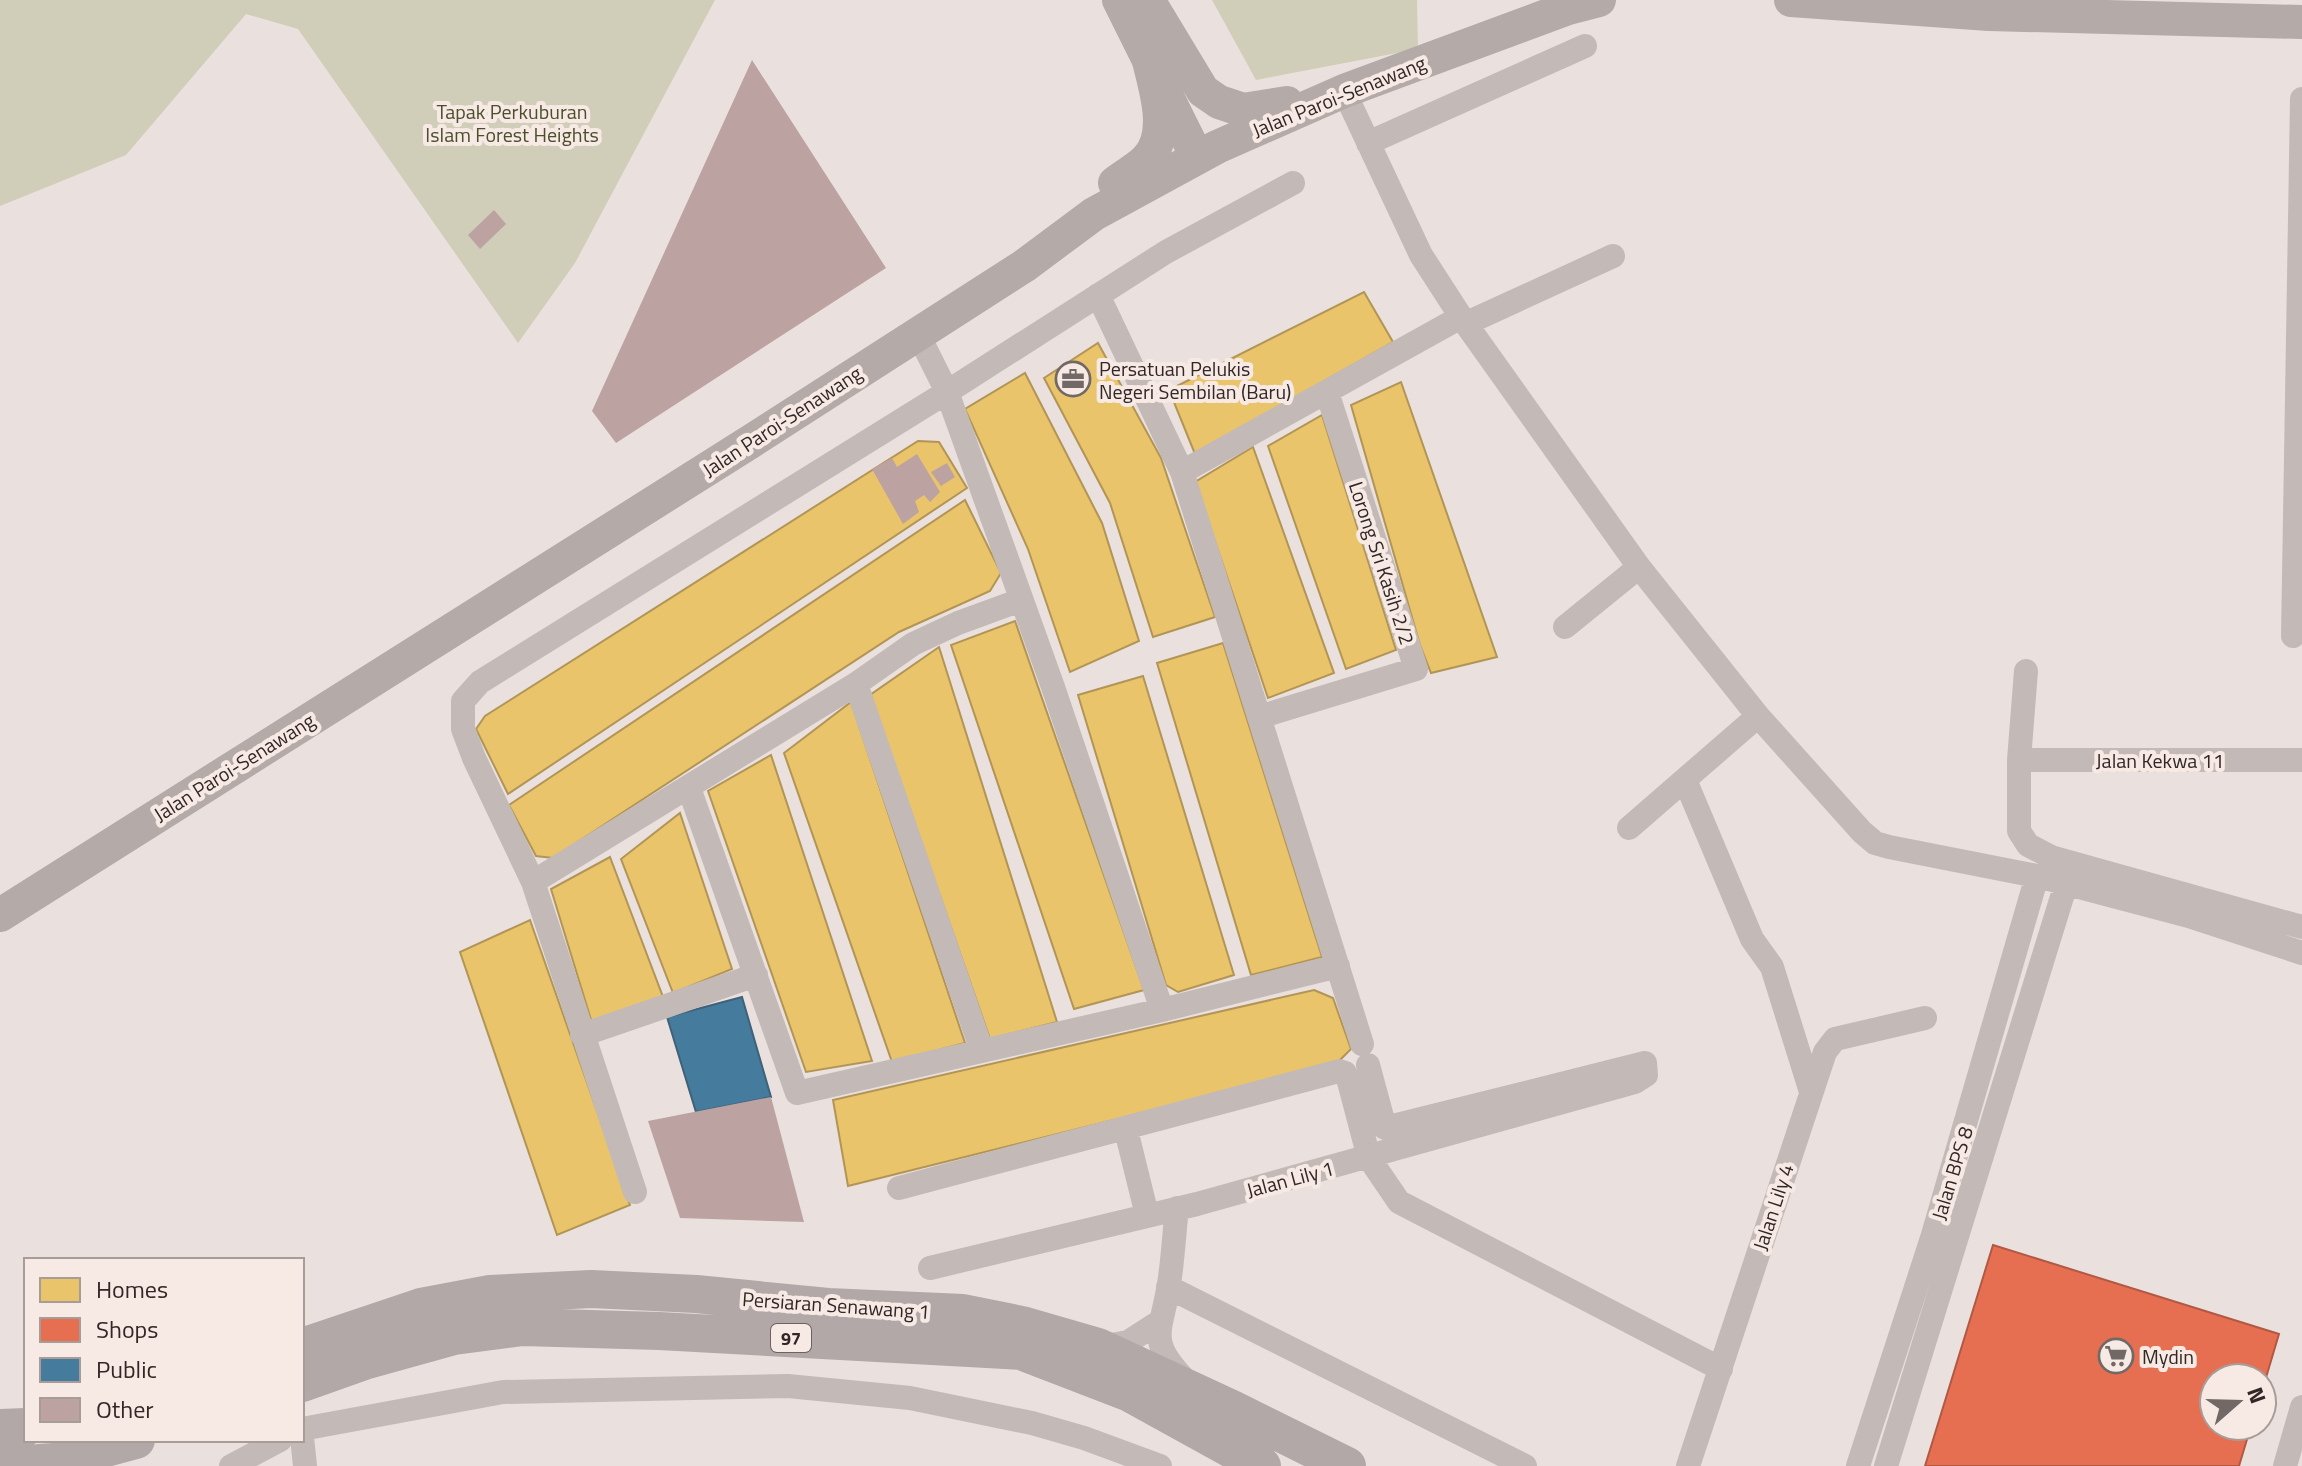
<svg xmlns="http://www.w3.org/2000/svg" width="2302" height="1466" font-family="'Titillium Web',sans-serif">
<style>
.green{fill:#d0cdb9}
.homes{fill:#e9c46a;stroke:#b29556;stroke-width:2}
.shops{fill:#e76f51;stroke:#b15944;stroke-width:2}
.public{fill:#457b9d;stroke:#3f6279;stroke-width:2}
.building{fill:#bca2a1}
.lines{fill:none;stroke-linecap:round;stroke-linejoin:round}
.street{stroke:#c3bab7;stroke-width:24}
.secondary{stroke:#b4aaa8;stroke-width:34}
.primary{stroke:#b1a8a7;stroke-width:38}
.labels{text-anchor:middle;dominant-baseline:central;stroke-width:8;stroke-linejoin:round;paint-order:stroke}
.shield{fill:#f7eae4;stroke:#6d625f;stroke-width:2}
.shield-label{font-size:18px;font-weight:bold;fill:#322726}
.street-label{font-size:20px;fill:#322726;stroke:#f7eae4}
.park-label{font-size:20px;fill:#4b4f2c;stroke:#f7eae4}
.poi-label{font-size:20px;fill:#322726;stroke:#f7eae4;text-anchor:start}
</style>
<rect width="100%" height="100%" fill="#eae1de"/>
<path class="green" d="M0,0H715L575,263L518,343L298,29L246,14L126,155L0,206Z
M1212,0H1417L1418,49L1256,80Z"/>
<path class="homes" d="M1364,292L1393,342L1195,454L1169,390Z
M1098,343L1161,458L1215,617L1153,637L1110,503L1044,378Z
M1025,373L1102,523L1139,641L1070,672L1028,549L965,409Z
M1401,382L1497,657L1431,673L1420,645L1351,405Z
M1322,415L1396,650L1346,669L1268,446Z
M918,441L939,442L967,488L508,794L476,729L485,716Z
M1253,447L1334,673L1268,698L1195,482Z
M965,500L1001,573L990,591L899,632L553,858L536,856L509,805Z
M1015,621L1144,990L1074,1009L951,645Z
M1223,643L1322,957L1251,975L1157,663Z
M939,647L1057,1022L990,1039L870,695Z
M1143,676L1234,975L1178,992L1166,985L1078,695Z
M851,702L965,1043L892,1062L784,753Z
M771,755L872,1061L806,1072L708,791Z
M680,813L732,969L673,993L621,859Z
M610,857L663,997L592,1023L551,889Z
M530,920L630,1205L557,1235L460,952Z
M1314,990L1333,998L1351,1049L1335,1065L848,1186L833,1100Z"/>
<path class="shops" d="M1993,1245L2279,1334L2262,1391V1378H2214V1426H2251L2239,1466H1925Z"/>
<path class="public" d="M742,997L771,1097L696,1112L667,1017Z"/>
<path class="building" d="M752,60L886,268L616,443L592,411Z
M494,210L506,224L480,249L468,235Z
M917,454L940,492L930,502L924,495L915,501L919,512L903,524L872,469L892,458L897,467Z
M947,463L955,477L941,486L931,472Z
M771,1097L804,1222L680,1218L648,1121Z"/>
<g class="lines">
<path class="street" d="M1344,91L1421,255L1461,317L1639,567L1758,716L1862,832L1875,843L1889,847L2037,876L2192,917L2302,953
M1368,143L1585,46
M1098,295L1182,472L1362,1044
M1467,323L1613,256
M918,334L947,392L1053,687L1162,1010
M1182,472L1461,317
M1565,627L1639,567
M2293,636L2302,99
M2026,671L2019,760V831L2028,845L2051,857L2302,927
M856,684L982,1051
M1259,717L1416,669L1327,392
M2019,760H2302
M1685,780L1752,939L1772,967L1811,1092
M689,788L797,1093L1162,1010L1338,966
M1629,828L1758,716
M533,882L856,684L913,644L958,623L1021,600
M582,1035L756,975
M1126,1130L1147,1215
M899,1188L1339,1071L1345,1073L1349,1082L1369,1158L1399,1202L1721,1369
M635,1192L533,882L474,758L463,729V701L480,682L947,392L1166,252L1293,183
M1177,1208C1174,1234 1173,1259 1169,1284C1161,1334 1146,1340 1187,1382
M930,1268L1197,1204L1635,1082L1646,1075L1645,1063L1385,1128L1368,1065
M1168,1287L1525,1466
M1100,1347L1128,1342L1159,1322
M302,1429L503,1392L788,1386L910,1398L1032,1423L1084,1438L1160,1466
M302,1437L305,1466
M231,1466L280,1440
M1688,1466L1825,1052L1835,1039L1925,1018
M1858,1466L1932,1238L2037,876
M1886,1466L2066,884
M2285,1466L2302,1407"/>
<path class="secondary" d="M1119,0L1197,157
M1148,0L1203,91L1219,102L1243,110L1287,103
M1791,0L1989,14L2302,22
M1115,183C1125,175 1137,169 1146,160C1172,135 1155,87 1148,57
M0,915L750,442L1024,266L1094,214L1217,147L1344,91L1568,8L1599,0"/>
<path class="primary" d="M302,1347L421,1307L490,1294L591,1289L696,1294L828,1307L963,1313L1022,1325L1098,1347L1234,1410L1347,1466
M302,1383L364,1361L454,1336L523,1327L659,1331L1021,1351L1130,1393L1262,1466
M0,1428L26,1427
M2,1466L53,1462L136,1440"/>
</g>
<defs>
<g id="office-ring" transform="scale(1.8)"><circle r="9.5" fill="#f7eae4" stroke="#726866" stroke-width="1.5"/><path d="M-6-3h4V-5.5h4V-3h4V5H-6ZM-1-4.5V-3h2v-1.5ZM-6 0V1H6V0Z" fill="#726866"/></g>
<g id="supermarket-ring" transform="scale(1.8)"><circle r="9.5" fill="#f7eae4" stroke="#726866" stroke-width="1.5"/><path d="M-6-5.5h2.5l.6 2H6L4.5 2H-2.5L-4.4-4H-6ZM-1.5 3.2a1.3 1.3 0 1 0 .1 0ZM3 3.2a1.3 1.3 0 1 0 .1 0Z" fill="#726866"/></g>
</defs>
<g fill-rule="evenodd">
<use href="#office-ring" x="1073" y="379"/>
<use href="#supermarket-ring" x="2116" y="1356"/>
</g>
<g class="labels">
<rect class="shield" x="771" y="1324" width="40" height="28" rx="6"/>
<g class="shield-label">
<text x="791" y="1338">97</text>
</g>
<g class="street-label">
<text transform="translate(1339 96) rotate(-22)">Jalan Paroi-Senawang</text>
<text transform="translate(782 421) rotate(-33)">Jalan Paroi-Senawang</text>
<text transform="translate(1382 563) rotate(72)">Lorong Sri Kasih 2/2</text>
<text x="2160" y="760">Jalan Kekwa 11</text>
<text transform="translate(234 767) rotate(-32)">Jalan Paroi-Senawang</text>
<text transform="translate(1952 1173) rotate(-73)">Jalan BPS 8</text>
<text transform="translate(1290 1179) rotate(-15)">Jalan Lily 1</text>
<text transform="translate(1773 1207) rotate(-72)">Jalan Lily 4</text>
<text transform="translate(836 1305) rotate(4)">Persiaran Senawang 1</text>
</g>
<g class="park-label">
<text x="512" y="111">Tapak Perkuburan<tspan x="512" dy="23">Islam Forest Heights</tspan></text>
</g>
<g class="poi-label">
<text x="1099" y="368">Persatuan Pelukis<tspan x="1099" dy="23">Negeri Sembilan (Baru)</tspan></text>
<text x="2142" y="1356">Mydin</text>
</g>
</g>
<rect x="24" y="1258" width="280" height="184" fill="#f7eae4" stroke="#a89c98" stroke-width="2"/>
<rect x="40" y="1278" width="40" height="24" fill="#e9c46a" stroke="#a89c98" stroke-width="2"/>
<text x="96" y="1298" font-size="24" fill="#322726">Homes</text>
<rect x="40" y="1318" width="40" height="24" fill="#e76f51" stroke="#a89c98" stroke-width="2"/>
<text x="96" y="1338" font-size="24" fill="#322726">Shops</text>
<rect x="40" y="1358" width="40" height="24" fill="#457b9d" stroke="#a89c98" stroke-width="2"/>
<text x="96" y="1378" font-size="24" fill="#322726">Public</text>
<rect x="40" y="1398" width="40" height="24" fill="#bca2a1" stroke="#a89c98" stroke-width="2"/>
<text x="96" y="1418" font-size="24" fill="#322726">Other</text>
<g transform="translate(2238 1402) rotate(70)"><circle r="38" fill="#f7eae4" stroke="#a89c98" stroke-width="2"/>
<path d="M0-6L14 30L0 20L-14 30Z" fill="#726866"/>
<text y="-12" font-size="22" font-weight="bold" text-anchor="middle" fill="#322726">N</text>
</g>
</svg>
